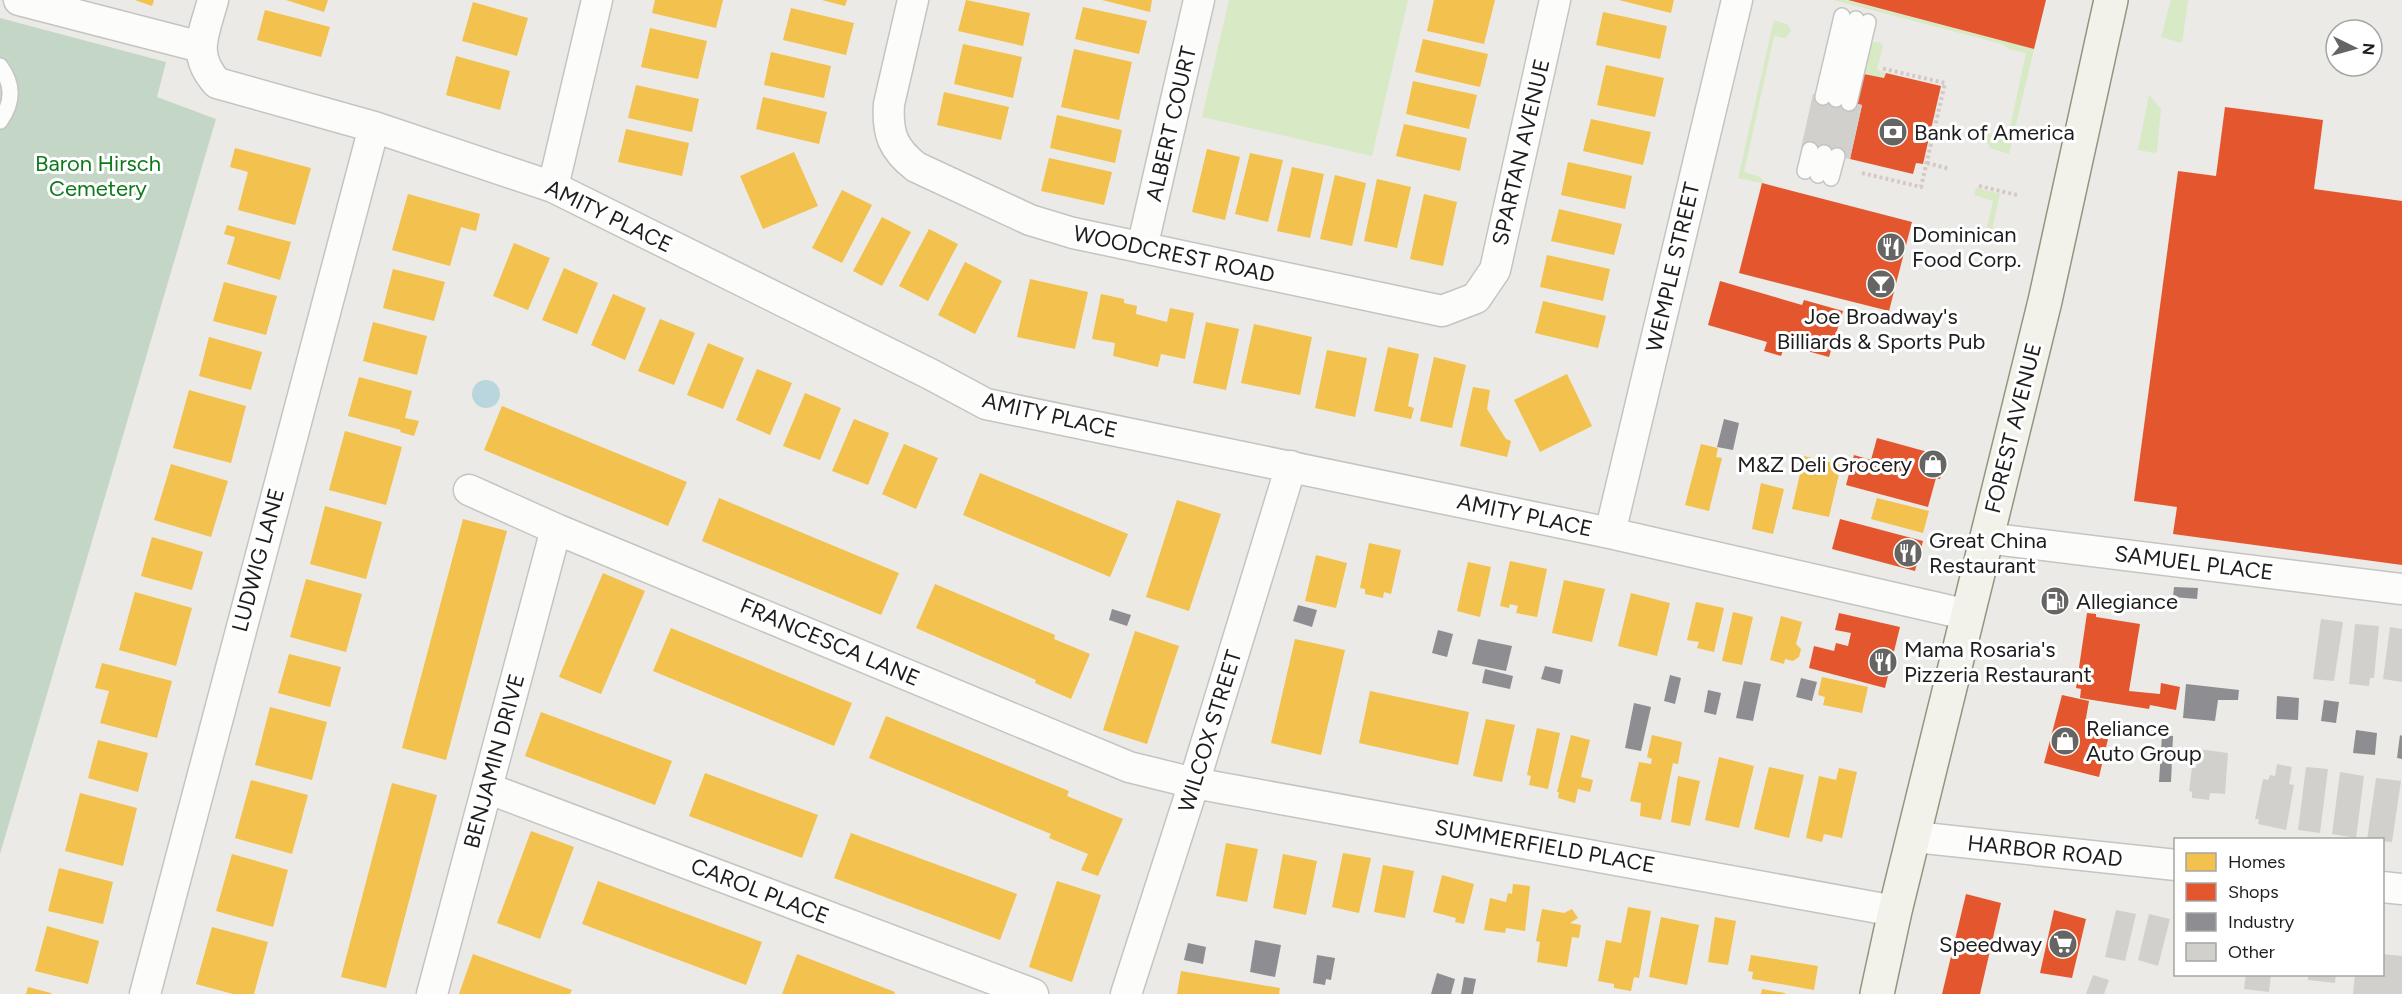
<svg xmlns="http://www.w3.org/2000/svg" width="2402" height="994" font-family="Figtree,sans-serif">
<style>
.grass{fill:#d7e9c5}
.cemetery{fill:#c4d7c6}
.water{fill:#b9d6de}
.homes{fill:#f2c14e}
.shops{fill:#e4572e}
.industry{fill:#8d8d92}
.building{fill:#d2d0cd}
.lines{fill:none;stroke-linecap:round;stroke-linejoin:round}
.lane-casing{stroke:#c4c4c2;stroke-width:18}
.street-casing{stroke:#c4c4c2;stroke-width:33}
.secondary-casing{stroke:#92957f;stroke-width:36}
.path{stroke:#d6c9c5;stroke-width:4;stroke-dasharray:3 3;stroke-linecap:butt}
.lane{stroke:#fcfcfb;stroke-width:15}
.street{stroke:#fcfcfb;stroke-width:30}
.secondary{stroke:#f2f2ea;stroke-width:33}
.labels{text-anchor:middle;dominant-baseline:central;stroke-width:6;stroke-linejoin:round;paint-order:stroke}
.street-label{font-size:22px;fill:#1d1d1d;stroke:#fff}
.poi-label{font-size:22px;fill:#1d1d1d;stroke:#fff;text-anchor:start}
.park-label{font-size:22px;fill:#0e7919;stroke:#fff}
</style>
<rect width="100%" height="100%" fill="#ebeae6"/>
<path class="grass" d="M1229,0H1408L1372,156L1202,117Z
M1833,0H1845L2034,49L2009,154L1990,148L1985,137L1989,134L2008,137L2026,53L2009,49L2002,44Z
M2171,0H2188L2182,43L2161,37Z
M1774,20L1788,25L1791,31L1786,38L1774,36L1744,172L1760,177L1765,184L1738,178Z
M1874,42H1879L1883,46L1877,70L1886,73L1884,78L1862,73L1869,47Z
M2149,95L2161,109L2157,151L2155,153L2138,150Z
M1976,188L2000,194L1990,239L1962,233L1968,229L1986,232L1993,201L1974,195Z"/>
<path class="cemetery" d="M0,18L166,62L157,97L216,119L0,854Z"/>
<path class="water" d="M472 394a14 14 0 1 1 28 0a14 14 0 1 1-28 0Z"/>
<path class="homes" d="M135,0H154L152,6Z
M286,0H328L324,12Z
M655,0H723L716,28L652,13Z
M822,0H847L845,6Z
M966,0L1030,13L1023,46L958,31Z
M1102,0H1152L1150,12Z
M1434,0H1495L1484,44L1427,31Z
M1619,0H1674L1671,13Z
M473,2L528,18L517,56L462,41Z
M1083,7L1147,21L1139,54L1075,39Z
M791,8L854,23L846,55L783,40Z
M265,10L330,27L321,57L257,40Z
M1603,12L1667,26L1660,59L1596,45Z
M650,28L707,41L698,79L641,67Z
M1423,39L1488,54L1480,87L1415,72Z
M963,44L1022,57L1013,98L954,84Z
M1074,49L1132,62L1119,120L1061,107Z
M771,52L831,66L824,98L764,85Z
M456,56L510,71L500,110L446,95Z
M1606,65L1664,78L1655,117L1597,105Z
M1413,81L1477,95L1469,129L1406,114Z
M636,85L699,99L692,132L628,118Z
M944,92L1009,107L1001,140L937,125Z
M763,97L827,112L819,144L756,129Z
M1057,115L1122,130L1115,163L1050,148Z
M1591,119L1651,132L1643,165L1583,151Z
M1404,124L1467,138L1460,171L1396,156Z
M626,129L689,143L682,176L618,162Z
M235,148L311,168L295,225L238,210L248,172L230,167Z
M1207,149L1240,157L1225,220L1192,212Z
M794,152L818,206L763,229L740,176Z
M1250,153L1283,160L1268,222L1235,214Z
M1049,158L1112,172L1104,205L1041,191Z
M1568,162L1632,176L1625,209L1561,195Z
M1292,167L1324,174L1310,238L1277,231Z
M1335,175L1366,183L1352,246L1320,239Z
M1377,179L1411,187L1397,248L1364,241Z
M842,190L872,205L842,263L812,248Z
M408,194L480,214L476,231L461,227L450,266L392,250Z
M1424,194L1457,202L1443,266L1410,259Z
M1559,209L1622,224L1614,255L1551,241Z
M882,217L911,232L882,286L853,271Z
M227,225L291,242L280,280L227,264L235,237L224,234Z
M929,229L958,244L928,301L899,286Z
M514,243L550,258L528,310L493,296Z
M1547,255L1610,269L1603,301L1540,287Z
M965,262L1002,281L975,334L938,315Z
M564,268L598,283L577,334L542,320Z
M393,269L445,282L434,321L383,308Z
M1030,279L1088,292L1075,349L1017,337Z
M224,282L277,296L266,335L213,321Z
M613,294L646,308L625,360L591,345Z
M1101,294L1124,299V303L1137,306L1136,314L1167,322L1170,308L1194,313L1185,359L1161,354L1158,367L1113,356L1115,343L1092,339Z
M1543,301L1606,316L1598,348L1535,333Z
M660,319L695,333L674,385L638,371Z
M373,322L427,336L417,375L363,361Z
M1206,322L1239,329L1226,390L1193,383Z
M1254,324L1312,337L1300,395L1241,383Z
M209,337L262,352L251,390L199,376Z
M708,343L744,358L723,409L687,395Z
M1388,347L1419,354L1408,406L1414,408L1411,419L1374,411Z
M1327,350L1367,358L1355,417L1315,408Z
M1434,357L1466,365L1452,428L1420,421Z
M757,369L792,383L770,435L736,420Z
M1567,374L1592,426L1540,452L1514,400Z
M359,377L412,391L405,418L419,421L414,436L400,432L401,430L348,416Z
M1473,387L1490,390L1487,409L1506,439L1511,441L1507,457L1460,446Z
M189,390L246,406L231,463L173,448Z
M805,393L841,408L820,460L783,446Z
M502,406L687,482L668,526L484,450Z
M854,419L889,433L868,485L832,471Z
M345,431L402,447L386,505L329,490Z
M904,444L938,458L916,509L882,494Z
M1701,444L1718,448L1716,457L1722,458L1709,511L1685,505Z
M1804,456L1841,465L1829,517L1792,509Z
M171,464L228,481L211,537L154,520Z
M980,473L1128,534L1110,577L963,515Z
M1761,483L1784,489L1773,534L1752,529Z
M719,498L899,573L881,615L702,541Z
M1877,498L1929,511L1923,533L1871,519Z
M1177,500L1221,514L1189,611L1146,597Z
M325,506L382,522L366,579L310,564Z
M463,519L507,531L446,760L402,748Z
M152,537L203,552L192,590L141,576Z
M1369,543L1401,550L1391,594L1384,592L1383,598L1365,594V589L1360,588Z
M1316,555L1347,563L1336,608L1305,601Z
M1510,561L1547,569L1537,617L1516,613L1518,606L1510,604L1509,608L1500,606Z
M1468,562L1491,567L1480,617L1457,611Z
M603,573L645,591L601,694L559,677Z
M306,579L362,594L346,652L290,637Z
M1564,580L1605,589L1592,642L1552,633Z
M935,584L1055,635L1054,639L1090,654L1071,699L1035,683L1036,680L916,628Z
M135,592L192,608L176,666L119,650Z
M1631,593L1670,603L1657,656L1618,646Z
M1696,602L1724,608L1714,652L1697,648L1699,642L1687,640Z
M1733,612L1753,617L1742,665L1722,661Z
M1781,616L1802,622L1796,644L1801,649L1799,657L1793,661L1785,659L1784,664L1770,660Z
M671,628L852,703L834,746L653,671Z
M1135,631L1179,646L1147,744L1103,730Z
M1295,639L1345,650L1321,755L1271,743Z
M289,654L341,667L330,707L278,693Z
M102,663L172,681L157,738L100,723L109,691L95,688Z
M1822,677L1868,687L1862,713L1823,705L1825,697L1818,695Z
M1370,691L1469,712L1458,765L1359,743Z
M270,707L327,722L312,780L255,765Z
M541,712L672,761L655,805L525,756Z
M886,716L1069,791L1067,796L1123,819L1098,876L1081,870L1088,854L1049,838L1051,834L869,758Z
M1486,719L1515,725L1502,782L1473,776Z
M1537,728L1560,733L1548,789L1529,785L1531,776L1527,775Z
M1571,735L1590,740L1581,777L1593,780L1590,792L1578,789L1575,803L1558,798L1559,792H1557Z
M1652,735L1682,742L1678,764L1673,763L1661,820L1640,816L1641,803L1630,801L1639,762L1651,764L1652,759L1647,757Z
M98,740L148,753L138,792L88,778Z
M1719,757L1754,766L1739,828L1705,820Z
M1769,767L1804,775L1789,838L1754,829Z
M1839,768L1857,772L1842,838L1824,834L1822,842L1806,838L1819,776L1836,780Z
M705,773L818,815L802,858L689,816Z
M1678,776L1700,781L1690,826L1671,822Z
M251,780L308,795L292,854L235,838Z
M392,783L437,795L386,988L341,977Z
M80,793L137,808L123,866L65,851Z
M531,831L574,847L540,939L497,923Z
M851,833L1017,894L1000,940L834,878Z
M1226,843L1258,849L1247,902L1216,896Z
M1343,853L1371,858L1359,913L1332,907Z
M232,854L288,870L273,927L216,911Z
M1283,854L1317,861L1306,915L1273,908Z
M1383,865L1414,871L1405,918L1374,912Z
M59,868L113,882L103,924L48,911Z
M1442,875L1474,884L1464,924L1455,922L1456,918L1433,912Z
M598,881L762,942L746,985L582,924Z
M1057,881L1101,895L1072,982L1029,967Z
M1513,884L1530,886L1525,931L1506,928L1505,933L1484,930L1490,898L1506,902L1508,893L1512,894Z
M1628,907L1651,911L1639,978L1634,977L1631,991L1614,988V984L1598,981L1606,940L1621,943Z
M1542,909L1564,913L1572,909L1578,918L1570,923L1581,925L1579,938L1572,937L1567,967L1537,962L1540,942L1536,941Z
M1661,917L1699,925L1687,985L1649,977Z
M1715,917L1736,921L1728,965L1708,962Z
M47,926L99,941L88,984L35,971Z
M212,927L268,942L254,994H233L196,984Z
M473,954L572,990L570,994H459Z
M797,954L895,992L894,994H782Z
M1751,955L1818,966L1814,990L1752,979L1753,972L1748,971Z
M1181,971L1280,988L1279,994H1177Z
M28,987L51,993V994H26Z
M1762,989L1785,993V994H1761Z"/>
<path class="shops" d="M1848,0H2046L2034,49Z
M1886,73L1941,86L1923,164L1916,163L1913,174L1850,159L1862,105L1857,104L1864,74L1884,78Z
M2225,107L2323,120L2314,189L2402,201V565L2173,534L2177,507L2134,501L2178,171L2216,176Z
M1762,183L1912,222L1889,311L1739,273Z
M1720,281L1802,305L1804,300L1843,311L1829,357L1785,345L1781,356L1764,351L1767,342L1708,325Z
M1877,438L1946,457L1940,479L1936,478L1928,507L1846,485L1854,455L1871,460Z
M1840,519L1923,541L1915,571L1832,549Z
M1839,613L1900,627L1885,688L1809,668L1814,646L1834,651L1836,643L1848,646L1851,633L1835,630Z
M2087,613L2096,614V617L2140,624L2129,691L2160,694L2161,683L2180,687L2176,710L2150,705L2149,709L2080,698L2081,689L2076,688Z
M2062,695L2089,701L2086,718L2092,719L2088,735L2108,739L2099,777L2044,763Z
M1966,894L2001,903L1980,994H1942Z
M2054,910L2086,919L2072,978L2040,973Z"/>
<path class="industry" d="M1724,419L1739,423L1733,450L1717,447Z
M2174,587L2198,588L2197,599L2173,597Z
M1298,605L1317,610L1312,627L1293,621Z
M1112,609L1131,615L1127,626L1109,620Z
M1438,630L1453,634L1447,657L1432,653Z
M1478,639L1512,646L1506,671L1472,664Z
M1545,666L1563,670L1560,684L1541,679Z
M1485,669L1513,676L1510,689L1482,683Z
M1670,675L1681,678L1675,704L1664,701Z
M1801,678L1817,682L1812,701L1796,697Z
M1744,681L1761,684L1753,721L1736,718Z
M2186,684L2239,690L2238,700H2218L2215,721L2183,718Z
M1708,690L1721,693L1716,715L1704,712Z
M2277,696L2299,698L2298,720L2276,719Z
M2324,700L2339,702L2336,723L2321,721Z
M1634,703L1651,707L1641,751L1625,748Z
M2356,730L2377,733L2375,755L2353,753Z
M2162,735L2173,736L2171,782H2159Z
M2400,735L2402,736V759L2397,758Z
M1255,940L1281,945L1275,977L1250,972Z
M1188,943L1206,947L1203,964L1184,960Z
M1317,955L1335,958L1331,980L1326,979L1325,985L1313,983Z
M1437,973L1455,979L1451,994H1431Z
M1464,977L1476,979L1473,994H1461Z"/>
<path class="building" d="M1813,94L1862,105L1850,159L1801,148Z
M2321,619L2343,622L2334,681L2313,679Z
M2355,624L2379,626L2374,678H2370L2369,686L2349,684Z
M2390,627L2402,629V682L2383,679Z
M2198,749L2228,753L2225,794L2210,793L2209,800L2192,798V792L2189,791L2192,767L2196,768Z
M2277,764L2292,767L2289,784L2294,785L2286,830L2258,824L2259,819H2255L2263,779L2268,780L2270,775L2275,776Z
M2306,767L2328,769L2320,833L2298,830Z
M2340,772L2364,776L2356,838L2332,834Z
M2376,778L2401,781L2392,842L2367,840Z
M2116,910L2136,914L2125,961L2105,957Z
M2149,914L2170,919L2158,966L2138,960Z
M2382,954L2402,956V994H2353L2355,974H2382Z
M2246,974H2271L2269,992L2244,989Z
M2308,974H2336L2335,983L2308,980Z
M2093,975L2109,980L2104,994H2086Z"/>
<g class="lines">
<g class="lane-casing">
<path id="lane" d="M0,66C14,85 13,103 0,121
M1823,97L1842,16
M1836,99L1856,19
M1849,103L1868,22
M1805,171L1810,150
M1818,175L1824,153
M1831,178L1837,156"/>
</g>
<g class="street-casing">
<path id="street" d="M19,0L201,47
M213,0C204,34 191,54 217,83L374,127L553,187L930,374L986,404L1610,533L1969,615
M913,0L889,104C887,134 893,149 916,167L1030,220L1073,233L1442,311L1476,298L1495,270L1555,0
M553,187L597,0
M1142,248L1199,0
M469,490L556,529L1129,767L1194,783L1895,911
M1610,533L1737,0
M1986,538L2402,589
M487,788L1033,994
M1915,837L2176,865
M2382,887L2402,889
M145,994L374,127
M432,994L556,529
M1126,994L1194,783L1291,466"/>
</g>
<g class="secondary-casing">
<path id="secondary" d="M1877,994L1895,911L2045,301L2111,0"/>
</g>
<path class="path" d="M1927,163L1950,169
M1862,173L1921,187L1945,83L1880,68
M1979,186L2017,195"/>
<use href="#lane" class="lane"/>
<use href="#street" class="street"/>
<use href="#secondary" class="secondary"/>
</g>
<defs>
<g id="bank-disc" transform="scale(1.5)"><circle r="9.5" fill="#656563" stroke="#fff"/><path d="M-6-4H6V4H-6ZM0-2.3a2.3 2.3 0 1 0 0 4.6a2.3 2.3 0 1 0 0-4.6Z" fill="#fff"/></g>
<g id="restaurant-disc" transform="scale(1.5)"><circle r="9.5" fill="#656563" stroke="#fff"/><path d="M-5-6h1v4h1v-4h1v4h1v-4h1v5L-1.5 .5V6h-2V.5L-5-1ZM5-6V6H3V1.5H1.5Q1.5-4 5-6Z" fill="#fff"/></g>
<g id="bar-disc" transform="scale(1.5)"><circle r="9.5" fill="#656563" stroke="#fff"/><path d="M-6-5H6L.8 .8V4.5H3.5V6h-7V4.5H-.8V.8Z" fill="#fff"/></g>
<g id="shop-disc" transform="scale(1.5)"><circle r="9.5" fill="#656563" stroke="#fff"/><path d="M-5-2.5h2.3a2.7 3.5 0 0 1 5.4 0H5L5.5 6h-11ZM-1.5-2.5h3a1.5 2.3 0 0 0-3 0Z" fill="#fff"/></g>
<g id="fuel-disc" transform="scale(1.5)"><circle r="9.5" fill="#656563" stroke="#fff"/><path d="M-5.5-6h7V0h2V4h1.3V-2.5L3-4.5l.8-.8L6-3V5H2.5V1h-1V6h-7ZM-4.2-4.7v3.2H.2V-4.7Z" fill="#fff"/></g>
<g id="supermarket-disc" transform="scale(1.5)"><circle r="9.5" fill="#656563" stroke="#fff"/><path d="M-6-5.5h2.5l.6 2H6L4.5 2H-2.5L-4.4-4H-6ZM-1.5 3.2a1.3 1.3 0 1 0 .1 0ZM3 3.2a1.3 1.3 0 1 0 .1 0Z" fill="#fff"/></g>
</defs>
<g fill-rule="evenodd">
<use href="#bank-disc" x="1893" y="132"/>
<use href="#restaurant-disc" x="1891" y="247"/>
<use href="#bar-disc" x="1881" y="284"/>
<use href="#shop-disc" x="1933" y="464"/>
<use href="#restaurant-disc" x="1908" y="553"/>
<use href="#fuel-disc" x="2055" y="601"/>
<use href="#restaurant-disc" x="1883" y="662"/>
<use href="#shop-disc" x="2065" y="741"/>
<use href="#supermarket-disc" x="2063" y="944"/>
</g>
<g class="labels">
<g class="street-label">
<text transform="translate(1171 124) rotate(-77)">ALBERT COURT</text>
<text transform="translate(1521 152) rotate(-77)">SPARTAN AVENUE</text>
<text transform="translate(609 216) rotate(26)">AMITY PLACE</text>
<text transform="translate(1174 254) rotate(12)">WOODCREST ROAD</text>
<text transform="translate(1673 267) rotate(-77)">WEMPLE STREET</text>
<text transform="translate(1050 415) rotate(13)">AMITY PLACE</text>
<text transform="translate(2013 428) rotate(-76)">FOREST AVENUE</text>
<text transform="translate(1525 515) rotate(12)">AMITY PLACE</text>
<text transform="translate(258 560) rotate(-75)">LUDWIG LANE</text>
<text transform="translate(2194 563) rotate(7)">SAMUEL PLACE</text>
<text transform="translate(830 642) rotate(23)">FRANCESCA LANE</text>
<text transform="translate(1210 731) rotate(-73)">WILCOX STREET</text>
<text transform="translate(494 761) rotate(-75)">BENJAMIN DRIVE</text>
<text transform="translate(1545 846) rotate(10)">SUMMERFIELD PLACE</text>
<text transform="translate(2045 851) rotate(6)">HARBOR ROAD</text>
<text transform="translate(760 891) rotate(21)">CAROL PLACE</text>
</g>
<g class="poi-label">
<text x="1914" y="132">Bank of America</text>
<text x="1912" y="234">Dominican<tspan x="1912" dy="25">Food Corp.</tspan></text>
<text x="1881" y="316" text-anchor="middle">Joe Broadway's<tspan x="1881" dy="25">Billiards &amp; Sports Pub</tspan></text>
<text x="1912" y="464" text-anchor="end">M&amp;Z Deli Grocery</text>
<text x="1929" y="540">Great China<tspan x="1929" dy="25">Restaurant</tspan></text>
<text x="2076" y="601">Allegiance</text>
<text x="1904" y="649">Mama Rosaria's<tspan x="1904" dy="25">Pizzeria Restaurant</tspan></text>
<text x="2086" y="728">Reliance<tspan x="2086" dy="25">Auto Group</tspan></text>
<text x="2042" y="944" text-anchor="end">Speedway</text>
</g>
<g class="park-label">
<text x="98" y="163">Baron Hirsch<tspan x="98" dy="25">Cemetery</tspan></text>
</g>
</g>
<rect x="2174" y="838" width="210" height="138" fill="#ffffff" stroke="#a5a5a5" stroke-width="1.5"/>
<rect x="2186" y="853" width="30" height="18" fill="#f2c14e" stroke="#a5a5a5" stroke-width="1.5"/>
<text x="2228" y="868" font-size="18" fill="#1d1d1d">Homes</text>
<rect x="2186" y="883" width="30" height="18" fill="#e4572e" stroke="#a5a5a5" stroke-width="1.5"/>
<text x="2228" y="898" font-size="18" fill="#1d1d1d">Shops</text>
<rect x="2186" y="913" width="30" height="18" fill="#8d8d92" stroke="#a5a5a5" stroke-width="1.5"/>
<text x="2228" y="928" font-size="18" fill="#1d1d1d">Industry</text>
<rect x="2186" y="943" width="30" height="18" fill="#d2d0cd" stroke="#a5a5a5" stroke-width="1.5"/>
<text x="2228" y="958" font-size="18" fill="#1d1d1d">Other</text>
<g transform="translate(2354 48) rotate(95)"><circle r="28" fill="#ffffff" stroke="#a5a5a5" stroke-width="1.5"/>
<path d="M0-4.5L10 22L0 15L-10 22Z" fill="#656563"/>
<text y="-9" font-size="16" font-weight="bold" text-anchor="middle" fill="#1d1d1d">N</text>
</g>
</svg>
